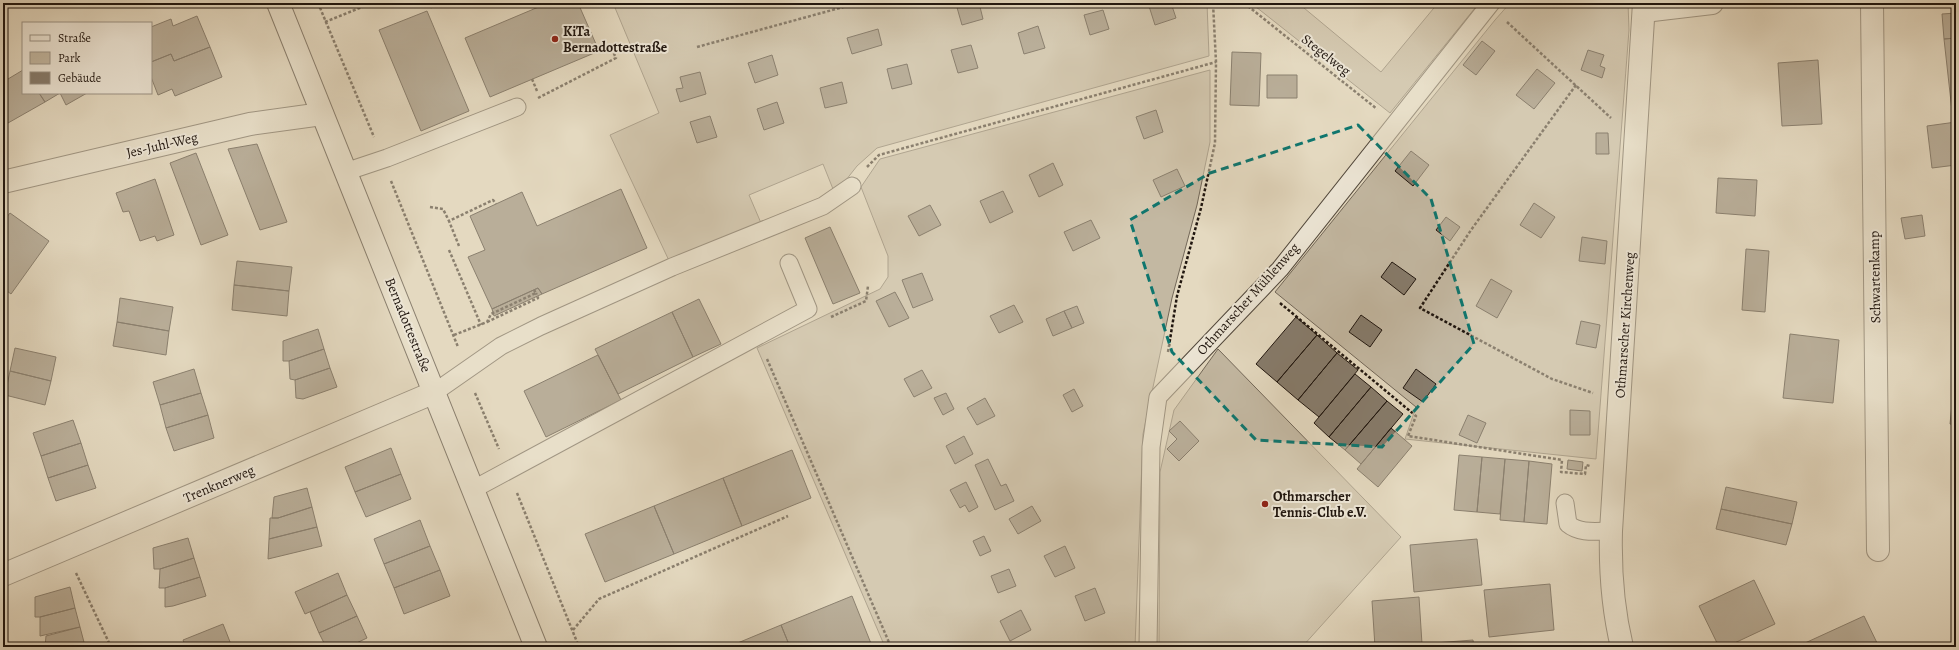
<svg xmlns="http://www.w3.org/2000/svg" width="1959" height="650" font-family="Alegreya,serif">
<style>
.green{fill:#c3b8a2;stroke:#726758}
.building{fill:#867b6b;stroke:#20160f}
.lines{fill:none;stroke-linecap:round;stroke-linejoin:round}
.lane-casing{stroke:#51473b;stroke-width:19}
.street-casing{stroke:#51473b;stroke-width:24}
.secondary-casing{stroke:#20160f;stroke-width:24}
.path{stroke:#20160f;stroke-width:2.5;stroke-dasharray:3 2;stroke-linecap:butt}
.lane{stroke:#ede6d6;stroke-width:17}
.street{stroke:#ede6d6;stroke-width:22}
.secondary{stroke:#ede6d6;stroke-width:22}
.marked{fill:none;stroke:#0f766e;stroke-width:3;stroke-dasharray:8 5;stroke-linejoin:round}
.poi-dot{fill:#8f2418;stroke:#ede6d6;stroke-width:1.5}
.labels{text-anchor:middle;dominant-baseline:central;stroke-width:4;stroke-linejoin:round;paint-order:stroke}
.poi-label{font-size:14px;font-weight:bold;fill:#20160f;stroke:#ede6d6;text-anchor:start}
.street-label{font-size:14px;fill:#20160f;stroke:#ede6d6}
</style>
<rect width="100%" height="100%" fill="#e4d9c0"/>
<filter id="stains"><feTurbulence type="fractalNoise" baseFrequency=".005" numOctaves="4"/><feColorMatrix values="0 0 0 0 .2 0 0 0 0 .09 0 0 0 0 .02 0 0 0 .5 -.17"/></filter>
<radialGradient id="worn" r=".72"><stop offset=".6" stop-color="#630" stop-opacity="0"/><stop offset="1" stop-color="#630" stop-opacity=".3"/></radialGradient>
<path class="green" d="M613,3H1207L1209,56L877,148L857,166L835,194L823,164L749,195L764,230L672,267L610,135L659,113Z
M1251,3H1298L1381,72L1438,3H1479L1390,113Z
M1510,3H1628L1629,30L1596,459L1405,439L1416,407L1275,292L1495,20Z
M1210,70V142L1197,205L1172,298L1143,434L1135,647H885L757,348L880,289L888,277V256L861,187L880,159Z
M1218,349L1401,537L1302,647H1159L1160,472L1174,410Z"/>
<path class="building" d="M548,3H578L599,51L490,97L465,38Z
M651,3H682L651,6Z
M959,3H979L983,19L962,25L956,4Z
M1148,3H1171L1176,18L1155,25Z
M1103,10L1109,29L1090,35L1084,15Z
M427,11L469,111L421,131L379,30Z
M1956,13V38L1944,39L1942,14Z
M197,16L210,47L174,61L171,54L151,62V27L171,19L173,26Z
M1038,26L1045,48L1024,54L1018,33Z
M878,29L882,45L852,54L847,38Z
M1956,38V111H1952L1944,39Z
M1482,41L1495,51L1476,75L1463,65Z
M971,45L978,68L958,73L951,50Z
M210,47L222,77L175,96L172,89L158,95L151,77V62L171,54L174,61Z
M1588,50L1604,55L1600,66L1605,68L1602,78L1581,70Z
M1232,52L1261,53L1259,106L1230,105Z
M772,55L778,75L755,83L748,63Z
M1818,60L1822,124L1782,126L1778,63Z
M907,64L912,84L892,89L887,69Z
M1537,69L1555,83L1534,109L1516,95Z
M23,70V93H39L45,102L8,123L3,115V82Z
M700,72L706,94L680,102L676,89L683,88L680,77Z
M1267,75H1297V98H1267Z
M842,82L847,103L825,108L820,88Z
M39,93H87L66,105L60,93L45,102Z
M777,102L784,123L764,130L757,109Z
M1156,110L1163,132L1144,139L1136,117Z
M710,116L717,137L697,143L690,122Z
M1956,122V165L1932,168L1927,126Z
M1596,133H1608L1609,154H1596Z
M257,144L287,222L260,230L228,149Z
M1411,151L1429,165L1413,186L1395,171Z
M196,153L228,235L201,245L170,163Z
M1053,163L1063,185L1039,197L1029,175Z
M1177,169L1185,186L1161,197L1153,180Z
M1718,178L1757,180L1755,216L1716,213Z
M155,179L174,235L157,241L155,236L140,241L129,211L123,212L116,193Z
M621,189L647,248L542,294L538,288L492,309L468,257L485,250L470,216L522,192L537,226Z
M1003,191L1013,212L990,223L980,201Z
M1534,203L1555,217L1541,238L1520,225Z
M930,205L941,225L919,236L908,216Z
M10,213L49,241L11,294L3,288V222Z
M1922,215L1925,236L1905,239L1901,218Z
M1446,217L1460,227L1450,241L1436,230Z
M1091,220L1100,238L1073,251L1064,232Z
M830,227L860,293L833,304L805,238Z
M1582,237L1607,241L1605,264L1579,261Z
M1746,249L1769,251L1765,312L1742,310Z
M237,261L292,267L289,291L234,285Z
M1392,262L1416,279L1404,295L1381,277Z
M922,273L933,300L913,308L902,280Z
M1491,279L1512,291L1497,318L1476,306Z
M234,285L289,291L287,316L232,310Z
M538,288L542,294L494,316L492,309Z
M895,292L909,318L889,327L876,301Z
M120,298L173,307L169,331L117,322Z
M699,299L721,344L693,357L672,312Z
M1014,305L1023,322L999,333L990,316Z
M1077,306L1084,323L1072,328L1064,311Z
M1064,311L1072,328L1053,336L1046,319Z
M672,312L693,357L618,394L595,349Z
M1361,315L1382,330L1370,347L1349,332Z
M1296,317L1317,335L1277,382L1256,364Z
M1581,321L1600,325L1596,348L1576,344Z
M117,322L169,331L166,355L113,346Z
M318,329L324,349L289,361H283V341Z
M1956,329V352H1955L1953,330Z
M1790,334L1839,340L1833,403L1783,398Z
M1317,335L1337,353L1298,400L1277,382Z
M15,348L56,357L51,381L10,371Z
M324,349L330,368L295,380L290,379L289,361Z
M1337,353L1358,370L1319,417L1298,400Z
M598,355L621,400L546,437L524,391Z
M1956,367V394H1953Z
M330,368L337,387L303,399L296,398L295,380Z
M194,369L201,393L160,405L153,382Z
M1416,369L1436,384L1423,402L1403,388Z
M922,370L932,388L914,397L904,379Z
M10,371L51,381L45,405L5,395Z
M1355,374L1371,387L1329,437L1314,423Z
M1371,387L1387,401L1345,450L1329,437Z
M1074,389L1083,406L1072,412L1063,395Z
M201,393L208,415L166,428L160,405Z
M946,393L954,409L943,415L934,398Z
M1953,394H1956V425L1950,424Z
M985,398L995,416L977,425L967,408Z
M1387,401L1403,414L1361,464L1345,450Z
M1570,410L1590,411V435H1570Z
M208,415L214,438L174,451L166,428Z
M1468,415L1486,423L1477,443L1459,435Z
M73,420L81,443L41,456L33,433Z
M1180,421L1199,441L1179,461L1167,449L1177,439L1169,431Z
M1391,428L1412,446L1378,487L1357,469Z
M964,436L973,454L955,464L946,446Z
M81,443L88,465L48,478L41,456Z
M391,448L401,474L355,492L345,467Z
M792,450L811,498L742,526L723,478Z
M1459,455L1482,457L1477,512L1454,510Z
M1482,457L1505,459L1500,514L1477,512Z
M988,459L1001,486L1006,484L1014,501L995,510L975,465Z
M1505,459L1529,461L1524,522L1500,520Z
M1568,460L1583,462L1582,471L1567,469Z
M1529,461L1552,464L1547,524L1524,522Z
M88,465L96,488L56,501L48,478Z
M401,474L411,499L366,517L355,492Z
M723,478L742,526L674,554L654,506Z
M966,482L978,507L969,512L965,505L960,508L950,490Z
M1726,487L1797,502L1792,524L1721,509Z
M307,488L312,507L278,518H272L274,497Z
M654,506L674,554L605,582L585,534Z
M1032,506L1041,521L1018,534L1009,519Z
M312,507L317,527L269,539L270,518H278Z
M1721,509L1792,524L1786,545L1716,529Z
M420,520L430,546L384,564L374,539Z
M317,527L322,546L268,559L269,539Z
M984,536L991,551L980,556L973,541Z
M188,538L194,558L160,569H154L153,548Z
M1477,539L1482,585L1414,592L1410,545Z
M430,546L440,570L394,588L384,564Z
M1065,546L1075,568L1055,577L1044,556Z
M194,558L200,577L165,588H159L160,569Z
M1009,569L1016,586L998,593L991,576Z
M440,570L450,596L404,614L394,588Z
M338,573L347,595L305,614L295,592Z
M200,577L206,596L173,606L165,607V588Z
M1754,580L1775,624L1726,647H1719L1699,606Z
M1550,584L1554,630L1489,637L1484,590Z
M70,587L75,608L40,617H35V597Z
M1095,588L1105,613L1085,621L1075,596Z
M347,595L357,616L319,633L310,612Z
M852,596L872,646L790,647L781,625Z
M1419,597L1422,644L1473,640L1474,647H1375L1372,601Z
M75,608L80,627L40,636V617Z
M1021,610L1031,630L1010,641L1000,621Z
M357,616L367,638L348,647H326L319,633Z
M1864,616L1879,647H1807L1805,643Z
M223,624L232,647H186L183,640Z
M781,625L790,647H728Z
M80,627L85,646L45,647L46,636Z"/>
<g class="lines">
<g class="lane-casing">
<path id="lane" d="M345,172L387,158L517,107
M435,392L501,346L541,326L672,267L823,206L852,186
M472,490L808,309L789,263
M1565,503L1568,524C1580,534 1597,531 1611,531
M1148,647L1151,447L1158,397L1280,269L1491,3"/>
</g>
<g class="street-casing">
<path id="street" d="M1872,3L1878,550
M1644,11L1712,3
M3,182L250,124L322,114
M3,575L435,392
M1622,647C1613,610 1610,569 1611,531L1644,3"/>
</g>
<g class="secondary-casing">
<path id="secondary" d="M278,3L536,647"/>
</g>
<path class="path" d="M318,3L374,137
M430,3L432,8
M504,3L512,7L522,3
M1244,3L1377,109
M325,22L372,3
M1507,22L1611,118
M697,47L858,3
M532,79L537,91
M1576,85L1471,230L1420,308L1552,379L1593,393
M538,98L616,58L609,43
M867,167L879,155L1216,62
M391,181L458,347
M430,207L443,209L449,221
M459,246L449,221L493,200L496,204
M449,250L481,325
M1280,303L1416,416L1408,436L1562,460L1561,472L1585,474L1586,465L1590,466
M831,317L866,301L868,286
M487,322L538,298L536,293
M454,335L487,322L491,314L536,293L534,290
M1168,352L1177,296L1201,208L1215,143L1216,62L1213,3
M767,359L891,647
M475,393L499,449
M517,493L579,647
M76,573L111,647
M573,630L599,599L788,516"/>
<use href="#lane" class="lane"/>
<use href="#street" class="street"/>
<use href="#secondary" class="secondary"/>
</g>
<path d="M0 0H1959V650H0ZM1358,125L1431,199L1474,344L1382,447L1256,440L1172,352L1130,220L1210,173Z" fill="#e4d9c0" fill-opacity=".55" fill-rule="evenodd"/>
<path class="marked" d="M1358,125L1431,199L1474,344L1382,447L1256,440L1172,352L1130,220L1210,173Z"/>
<g class="poi-dot">
<circle cx="555" cy="39" r="4"/>
<circle cx="1265" cy="504" r="4"/>
</g>
<g class="labels">
<g class="poi-label">
<text x="563" y="31">KiTa<tspan x="563" dy="16">Bernadottestraße</tspan></text>
<text x="1273" y="496">Othmarscher<tspan x="1273" dy="16">Tennis-Club e.V.</tspan></text>
</g>
<g class="street-label">
<text transform="translate(1326 55) rotate(38)">Stegelweg</text>
<text transform="translate(162 145) rotate(-13)">Jes-Juhl-Weg</text>
<text transform="translate(1875 277) rotate(-91)">Schwartenkamp</text>
<text transform="translate(1248 299) rotate(-48)">Othmarscher Mühlenweg</text>
<text transform="translate(408 325) rotate(68)">Bernadottestraße</text>
<text transform="translate(1625 325) rotate(-86)">Othmarscher Kirchenweg</text>
<text transform="translate(219 484) rotate(-23)">Trenknerweg</text>
</g>
</g>
<rect width="1959" height="650" fill="none" stroke="#e4d9c0" stroke-width="16"/>
<rect x="4" y="4" width="1951" height="642" fill="none" stroke="#20160f" stroke-width="2"/>
<rect x="8" y="8" width="1943" height="634" fill="none" stroke="#20160f"/>
<rect x="22" y="22" width="130" height="72" fill="#ede6d6" stroke="#9b9386"/>
<rect x="30" y="35" width="20" height="6" fill="#ede6d6" stroke="#9b9386"/>
<text x="58" y="42" font-size="12" fill="#20160f">Straße</text>
<rect x="30" y="52" width="20" height="12" fill="#c3b8a2" stroke="#9b9386"/>
<text x="58" y="62" font-size="12" fill="#20160f">Park</text>
<rect x="30" y="72" width="20" height="12" fill="#867b6b" stroke="#9b9386"/>
<text x="58" y="82" font-size="12" fill="#20160f">Gebäude</text>
<rect width="100%" height="100%" filter="url(#stains)"/>
<rect width="100%" height="100%" fill="url(#worn)"/>
</svg>
